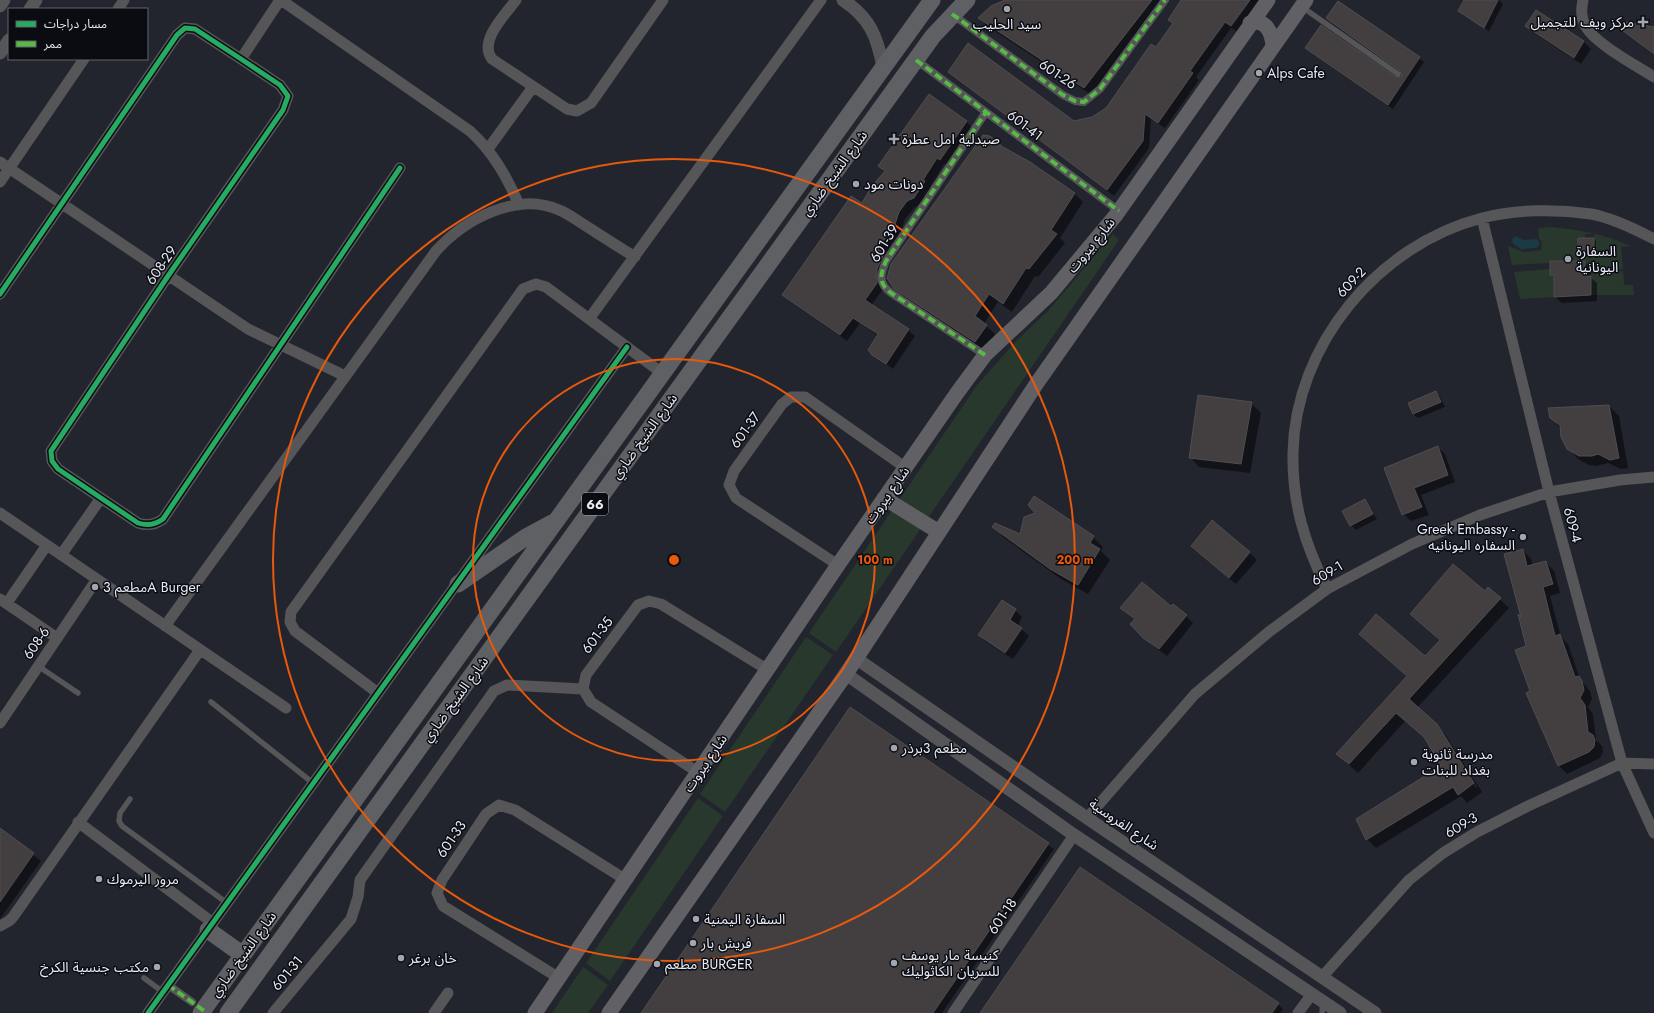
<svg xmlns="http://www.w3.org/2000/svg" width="1654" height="1013" font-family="Jost,'Noto Sans Arabic',sans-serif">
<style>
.green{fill:#28382d;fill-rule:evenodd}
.water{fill:#1a3b46}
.shadow{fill:#0007}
.building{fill:#433f40;stroke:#4f4d50}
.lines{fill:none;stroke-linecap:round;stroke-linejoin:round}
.service{stroke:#565659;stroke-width:5.5}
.pedestrian{stroke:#565659;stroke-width:8}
.minor{stroke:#565659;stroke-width:11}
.tertiary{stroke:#565659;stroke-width:13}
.secondary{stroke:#616165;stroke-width:15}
.primary{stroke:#5e6064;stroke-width:17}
.quiet{stroke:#58b947;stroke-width:4;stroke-dasharray:8 4;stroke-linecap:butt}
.cycleway-casing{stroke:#0a0c12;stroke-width:8}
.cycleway{stroke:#26ab63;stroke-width:5}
.ring{fill:none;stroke:#e8590c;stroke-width:2}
.poi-dot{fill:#a3a6af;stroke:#0a0c12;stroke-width:1.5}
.labels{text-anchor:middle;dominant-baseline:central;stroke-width:3;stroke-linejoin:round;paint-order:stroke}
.shield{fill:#0a0c12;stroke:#a5a8b1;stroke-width:1}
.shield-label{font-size:13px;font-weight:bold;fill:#e8ebf5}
.poi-label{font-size:14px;fill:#e8ebf5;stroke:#0a0c12;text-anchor:start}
.street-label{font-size:14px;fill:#e8ebf5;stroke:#0a0c12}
.centre{fill:#e8590c;stroke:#0a0c12;stroke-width:2}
.ring-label{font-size:12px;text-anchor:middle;font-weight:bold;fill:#e8590c;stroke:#0a0c12;stroke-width:3;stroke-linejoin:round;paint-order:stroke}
</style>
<rect width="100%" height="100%" fill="#22252d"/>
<path class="green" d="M1552,227C1579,230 1605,234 1630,246L1621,247L1623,269L1580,272V261H1550V263L1512,265L1508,246L1524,252L1541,250L1542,243L1539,238L1538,228ZM1585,234H1594V251H1585V258H1578V238H1585Z
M1113,234L1119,240L836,652L809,633L977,385L1019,338L1048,311Z
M1550,269L1554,275V297L1520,299L1514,272Z
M1623,271L1624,285H1633L1634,295H1591V276H1580L1581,274Z
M806,637L833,655L725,812L700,794Z
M698,798L723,816L610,981L586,963Z
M583,967L608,985L588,1013H552Z"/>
<path class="water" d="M1515,236L1523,240L1537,239L1540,243L1537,248L1521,249L1513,244L1512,240Z"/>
<path class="shadow" d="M1007,0H1166L1093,96L987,26L979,18Z
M1182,0H1261L1238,32L1231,28L1196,77L1199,80L1165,128L1151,119L1149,148L1114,196L949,72L1074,122L1092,118L1106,109L1157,49L1174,24L1169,20Z
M1465,0H1499L1503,4L1489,31L1459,10Z
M1537,11L1584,42L1591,49L1581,64L1534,33L1527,26Z
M1327,18L1419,58L1424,62L1393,109L1311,52L1395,79L1403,77L1402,72Z
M1654,28V55L1623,30Z
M966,121L973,128L947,165L944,164L930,187L931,188L920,204L914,208L905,219L901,231L884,255L890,261L883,276V289L871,306L908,330L915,336L893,369L873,354L878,336L860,323L847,341L790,301L783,295L862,205L885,173L879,166Z
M1003,147L1074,193L1083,202L1060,238L1065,243L1038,277L1035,276L1012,312L998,302L984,324L995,334L984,350L904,297L895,288Z
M1594,239L1596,241V253H1581L1579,251Z
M1585,262L1591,268V278L1597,283V301L1562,303L1555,297V278L1551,274Z
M1436,392L1440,397L1445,407L1418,418L1413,414Z
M1251,403L1261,413L1250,473L1199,467L1190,457Z
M1609,406L1619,416L1628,468L1621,469L1608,463L1596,466L1589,465L1578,459L1568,448L1561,428L1551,417Z
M1438,447L1445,454L1455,482L1421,495L1429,515L1411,521L1403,514L1386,468Z
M1365,501L1377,519L1356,530L1351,525Z
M1037,513L1093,537L1103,547L1101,551L1110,560L1088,594L1061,579L1003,537L994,527L1021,536Z
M1192,546L1249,552L1257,560L1236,584Z
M1523,550L1531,559L1533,566L1546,562L1554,571L1560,593L1550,596L1561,637L1568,644L1580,679L1590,691L1592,699L1588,707L1593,714L1596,740L1602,746L1603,752L1600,758L1567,774L1559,766L1532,692L1528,647L1523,620Z
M1488,588L1509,608L1417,708L1436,725L1476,788L1477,787L1442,731L1445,734L1482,792L1467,803L1461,796L1376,848L1367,839L1443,766L1426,739L1405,721L1358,773L1337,754L1408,676L1360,634L1425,658L1440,641L1411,614L1485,592Z
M1121,608H1172L1186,616L1193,623L1167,656L1152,645L1131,624L1135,620Z
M1015,610L1022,617L1018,626L1029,636L1013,659L986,642L979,635Z
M850,708L1054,849L942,1013H642Z
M0,829L41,861L0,919Z
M1080,869L1278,1004L1283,1009L1280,1013H981Z"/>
<path class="building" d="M1005,0H1152L1084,88L978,18L991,6Z
M1181,0H1250L1231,26L1225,22L1190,71L1193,73L1158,123L1145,114L1143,141L1107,190L948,72L968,43L1074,121L1092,117L1106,108L1151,44L1156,47L1173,23L1168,20Z
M1464,0H1498L1484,28L1458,11Z
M1338,1L1420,57L1388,105L1305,48L1321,25L1396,77L1402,76L1400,71L1326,18Z
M1536,10L1584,41L1574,58L1525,26Z
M1626,22L1654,27V54L1622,30Z
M929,94L967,121L940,160L937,158L923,180L925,181L914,198L907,201L899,212L895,224L878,249L884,254L877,269V283L865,300L909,329L886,364L872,355L868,350L878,334L853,318L840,335L782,295L851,196L862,203L872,186L885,171L878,166Z
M983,135L990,136L1003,147L1030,162L1075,193L1051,230L1057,234L1029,269L1026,268L1003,304L989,294L975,316L987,325L975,342L894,289L887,278L891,264Z
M1578,238H1594V252L1578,251Z
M1550,261H1585V276H1591V295L1554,297V275H1550Z
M1436,391L1441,402L1413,414L1408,403Z
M1198,395L1252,402L1241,464L1189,458Z
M1609,405L1619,458L1610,460L1598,454L1592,456H1579L1567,449L1561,437L1560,425L1550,418L1548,408Z
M1438,446L1448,475L1414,488L1422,507L1402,515L1384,468Z
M1034,496L1094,536L1090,543L1100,549L1078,585L1050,569L992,527L995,523L1020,534L1024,517L1035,513L1028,505Z
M1365,499L1373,514L1350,526L1342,511Z
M1212,520L1250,552L1229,578L1191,546Z
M1523,549L1527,566L1546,561L1553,584L1543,587L1555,636L1560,634L1575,677L1579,676L1582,681L1584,690L1580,698L1585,705L1588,732L1593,735L1595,740L1594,747L1589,752L1558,766L1526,693L1530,691L1515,650L1526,646L1518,614L1521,617L1504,554Z
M1453,564L1485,591L1488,587L1501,598L1409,699L1437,724L1474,783L1458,795L1453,787L1366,840L1356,819L1441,766L1424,737L1396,713L1349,764L1336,754L1407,676L1359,634L1376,614L1425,656L1440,640L1410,614Z
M1142,582L1171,606L1173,604L1187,615L1159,649L1143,638L1130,624L1135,619L1120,608Z
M1002,600L1016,609L1010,620L1022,628L1005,653L978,635Z
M850,707L1049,843L933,1013H641Z
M0,828L34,853L0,902Z
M1080,867L1279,1003L1272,1013H980Z"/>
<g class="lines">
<path class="service" d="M1302,7L1398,74
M38,666L78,693
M211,702L313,783
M130,799L120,813L119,821L122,826L227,903
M144,978L163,992
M1322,1013L1323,1001"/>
<path class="pedestrian" d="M952,14L1063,95L1075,101L1084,102L1100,89L1165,0
M916,60L1119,211
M985,355L891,293C878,283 880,275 886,261L986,112
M168,985L192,1002"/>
<path class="minor" d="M281,0L470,131C493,152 507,177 519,205
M516,0C505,15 478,41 492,59L567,109L577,111L591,103L663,0
M1583,0C1581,9 1581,19 1586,27C1596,44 1637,66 1654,77
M118,9L124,0
M241,59L280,0
M488,149L533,87
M0,162L248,329L345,376
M0,182L84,59
M1482,218L1549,492L1622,763L1654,833
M0,294L177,35L185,28L195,29L241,59L280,85L288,96L283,110L168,276L51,451L52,461L58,469L138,523C147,526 155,525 163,519L400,168
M589,319L821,0
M0,513L286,708
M61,555L101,498
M838,565L736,498L729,485L734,471L782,404L791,397H805L906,468
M1327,589C1305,544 1292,504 1293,453C1295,345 1378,245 1482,218C1516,209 1557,209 1591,214C1613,218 1635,229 1654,239
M0,599L57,638
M7,603L47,545
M165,626L436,251C464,220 516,191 559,210C567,213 575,219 583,224C600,235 617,246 635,257
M378,693L295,631L290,622L291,612L523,289L536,284L546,287L662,373
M0,723L97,579
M699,773L591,702L583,689L586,675L638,605L649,601L661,604L768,670
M1087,818L1195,694L1270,631L1327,589L1412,544L1480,515L1549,492L1620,480L1654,477
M78,822L213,923
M0,926L9,921L13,917L200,650
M1322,977L1409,880L1443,853L1477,832L1528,806L1622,763L1654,764
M559,978L443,906L437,893L442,880L486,814L499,805L515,810L626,880
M148,1013L627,347
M273,1013L351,919L358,897L360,880L494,691L507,685L583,689
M434,1013L448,993
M953,1013L1074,835
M1298,1013L1312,994"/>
<path class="tertiary" d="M843,0C870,18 877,36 883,67
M0,6L4,0
M30,9L36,0
M0,53L9,40
M857,659L1087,818L1375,1013
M846,674L1074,835L1340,1013"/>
<path class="secondary" d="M1250,23C1266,18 1272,33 1273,46
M884,498L939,532
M535,1013L838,565L957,393L985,355L1051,293L1116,215L1268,0
M609,1013L846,674L1037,383L1306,0"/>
<path class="primary" d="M458,584L526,537L552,523
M208,930L243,955
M201,1013L932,0
M228,1013L933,36L967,0"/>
<path class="quiet" d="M952,14L1063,95L1075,101L1084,102L1100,89L1165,0
M916,60L1119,211
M985,355L891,293C878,283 880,275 886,261L986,112
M168,985L207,1013"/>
<g class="cycleway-casing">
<path id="cycleway" d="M0,294L177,35L185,28L195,29L241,59L280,85L288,96L283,110L168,276L51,451L52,461L58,469L138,523C147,526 155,525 163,519L400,168
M148,1013L627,347"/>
</g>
<use href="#cycleway" class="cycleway"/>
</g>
<g class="ring">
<circle cx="674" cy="560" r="201"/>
<circle cx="674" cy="560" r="401"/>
</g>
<g class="poi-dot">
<circle cx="1007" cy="9" r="4"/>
<path d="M1641 16h4v4h4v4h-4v4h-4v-4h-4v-4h4z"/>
<circle cx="1259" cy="73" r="4"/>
<path d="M892 133h4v4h4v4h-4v4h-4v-4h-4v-4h4z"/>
<circle cx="856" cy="184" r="4"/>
<circle cx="1568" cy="259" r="4"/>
<circle cx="1523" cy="537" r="4"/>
<circle cx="95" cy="587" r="4"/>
<circle cx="894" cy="748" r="4"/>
<circle cx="1414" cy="762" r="4"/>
<circle cx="99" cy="879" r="4"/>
<circle cx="696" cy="919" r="4"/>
<circle cx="693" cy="943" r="4"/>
<circle cx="401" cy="958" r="4"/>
<circle cx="894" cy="963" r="4"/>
<circle cx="657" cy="964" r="4"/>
<circle cx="157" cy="967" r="4"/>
</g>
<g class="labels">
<rect class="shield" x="582" y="493" width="26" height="22" rx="3"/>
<g class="shield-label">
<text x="595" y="504">66</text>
</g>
<g class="poi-label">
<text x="1634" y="22" text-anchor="end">مركز ويف للتجميل</text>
<text x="1007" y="24" text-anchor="middle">سيد الحليب</text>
<text x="1267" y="73">Alps Cafe</text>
<text x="902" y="139">صيدلية امل عطرة</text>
<text x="864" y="184">دونات مود</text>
<text x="1576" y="251">السفارة<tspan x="1576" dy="16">اليونانية</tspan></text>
<text x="1515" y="529" text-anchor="end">Greek Embassy -<tspan x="1515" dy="16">السفاره اليونانيه</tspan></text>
<text x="103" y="587">مطعم 3A Burger</text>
<text x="902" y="748">مطعم 3برذر</text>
<text x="1422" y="754">مدرسة ثانوية<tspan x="1422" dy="16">بغداد للبنات</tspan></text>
<text x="107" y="879">مرور اليرموك</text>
<text x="704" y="919">السفارة اليمنية</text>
<text x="701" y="943">فريش بار</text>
<text x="902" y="955">كنيسة مار يوسف<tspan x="902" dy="16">للسريان الكاثوليك</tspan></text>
<text x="409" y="958">خان برغر</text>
<text x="665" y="964">مطعم BURGER</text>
<text x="149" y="967" text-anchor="end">مكتب جنسية الكرخ</text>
</g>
<g class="street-label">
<text transform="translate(1058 74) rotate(34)">601-26</text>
<text transform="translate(1025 125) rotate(37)">601-41</text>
<text transform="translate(834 173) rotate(-54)">شارع الشيخ ضاري</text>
<text transform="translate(884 243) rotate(-59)">601-39</text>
<text transform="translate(1091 245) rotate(-51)">شارع بيروت</text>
<text transform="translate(161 265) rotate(-56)">608-29</text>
<text transform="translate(1351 282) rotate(-47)">609-2</text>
<text transform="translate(745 430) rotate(-54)">601-37</text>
<text transform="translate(644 436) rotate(-54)">شارع الشيخ ضاري</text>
<text transform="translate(887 495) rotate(-55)">شارع بيروت</text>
<text transform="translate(1573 525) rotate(75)">609-4</text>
<text transform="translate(1327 573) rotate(-31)">609-1</text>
<text transform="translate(597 635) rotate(-53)">601-35</text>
<text transform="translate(36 643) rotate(-56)">608-6</text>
<text transform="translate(455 699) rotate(-54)">شارع الشيخ ضاري</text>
<text transform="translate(705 763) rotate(-56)">شارع بيروت</text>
<text transform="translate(1124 824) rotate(34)">شارع الفروسية</text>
<text transform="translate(1461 825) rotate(-31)">609-3</text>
<text transform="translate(451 839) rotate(-56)">601-33</text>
<text transform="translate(1002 916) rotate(-56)">601-18</text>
<text transform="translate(243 954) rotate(-54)">شارع الشيخ ضاري</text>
<text transform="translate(287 973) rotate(-50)">601-31</text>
</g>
</g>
<circle cx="674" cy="560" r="6" class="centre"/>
<g class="ring-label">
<text x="875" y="564">100 m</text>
<text x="1075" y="564">200 m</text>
</g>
<rect x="8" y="8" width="140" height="52" fill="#0a0c12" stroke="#63656d"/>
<rect x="16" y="21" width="20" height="6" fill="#26ab63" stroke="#63656d"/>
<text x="44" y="28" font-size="12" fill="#e8ebf5">مسار دراجات</text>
<rect x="16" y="41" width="20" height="6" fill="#58b947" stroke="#63656d"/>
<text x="44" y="48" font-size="12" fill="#e8ebf5">ممر</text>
</svg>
